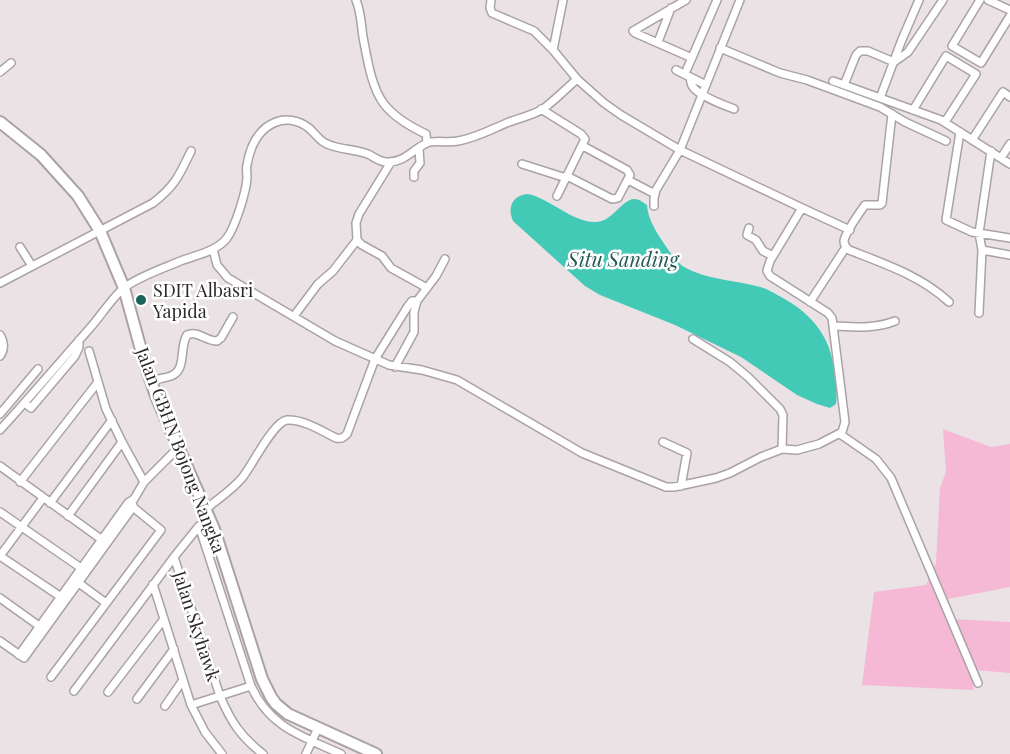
<svg xmlns="http://www.w3.org/2000/svg" width="1010" height="754" font-family="'Playfair Display',serif">
<style>
.green{fill:#f5b8d5}
.water{fill:#43cab7}
.lines{fill:none;stroke-linecap:round;stroke-linejoin:round}
.street-casing{stroke:#aaa2a6;stroke-width:10}
.secondary-casing{stroke:#aaa2a6;stroke-width:14}
.street{stroke:#fff;stroke-width:7}
.secondary{stroke:#fff;stroke-width:10}
.poi-dot{fill:#196359;stroke:#fff;stroke-width:2}
.labels{text-anchor:middle;dominant-baseline:central;stroke-width:5;stroke-linejoin:round;paint-order:stroke}
.poi-label{font-size:18px;fill:#2c282a;stroke:#fff;text-anchor:start}
.street-label{font-size:18px;fill:#2c282a;stroke:#fff}
.water-label{font-size:20px;font-style:italic;fill:#235a52;stroke:#fff}
</style>
<rect width="100%" height="100%" fill="#ebe2e6"/>
<path class="green" d="M943,429L991,447L1010,444V587L948,599L951,619L1010,622V673L975,670L973,690L862,685L874,592L926,585L936,563L940,488L946,472Z"/>
<path class="water" d="M528,194C551,199 573,223 596,222C612,222 623,198 635,199C639,199 644,203 647,205C648,218 654,228 661,239C667,248 675,261 684,267C707,280 736,280 760,287C767,289 774,293 781,297C808,311 828,333 833,363C835,376 838,391 836,404L830,408L817,404L797,395L741,357L675,325L600,295L585,286L513,221C507,208 512,195 528,194Z"/>
<g class="lines">
<g class="street-casing">
<path id="street" d="M356,0C361,12 361,24 363,37C367,57 371,87 384,104C394,117 411,127 426,134L427,143
M686,0L633,31L635,33L692,58
M980,0L952,46L981,63L1010,16
M988,0L1010,10
M658,42L671,8
M720,48L780,73L807,80L880,107L905,122L946,141
M553,50L563,0
M687,69L717,0
M676,70L706,85
M0,72L11,63
M690,78C691,81 691,85 693,87C699,96 724,105 734,109
M833,81L941,120L1010,164
M844,85L856,55L860,51H868L894,62L908,52L943,0
M880,98L901,42L919,0
M541,109L581,134L585,139L557,196
M913,110L946,56L976,74L945,122
M892,114L882,203L880,205H865C860,212 845,233 844,241C844,246 846,247 849,250C885,264 921,276 949,302
M960,132L946,220L972,232L1010,238
M972,140L1003,92L1010,97
M1001,158L1010,144
M391,162L359,214L356,223L357,240L362,245L382,256L391,268L427,288
M522,164L566,178
M567,176L612,199L618,198L630,175L627,170L583,146
M414,177V171L420,163L419,149
M628,180L655,194
M654,206V198L656,190L680,150L740,0
M802,208L850,230
M749,228L747,235L756,240L763,251L773,256
M20,247L32,266
M213,249L217,265L228,278L335,341L389,365L422,370L457,380L582,453L666,487H674L716,478L730,473L761,457L782,449L797,450L819,444L842,432L845,422L832,318L828,313L770,276L767,271L770,261L802,208L680,150L621,115L604,103L577,79L553,50L534,31L492,13L490,8L491,0
M982,250L979,233L991,151
M0,283L153,203C175,186 179,176 191,151
M810,302L846,247
M979,313L982,250L1010,255
M294,316L318,284L333,271L357,240
M834,326C855,327 875,329 895,321
M0,335C4,342 5,349 0,356
M693,339L730,362L748,377L780,409L783,415L782,449
M89,351L106,409L122,442L144,482
M395,367L414,332V312L417,301L436,276L445,259
M151,381C158,379 165,378 171,376C187,370 179,347 187,335C198,330 205,341 217,341L221,338L233,317
M25,403L31,408L75,356L79,347V340
M0,414L38,369
M0,430C30,397 60,362 90,328C99,318 115,294 125,287C142,275 164,268 183,260C197,255 217,251 227,238C235,227 246,193 247,178C247,174 246,169 247,165C250,147 258,129 276,122C289,117 304,122 313,132C318,137 320,141 327,144C340,150 357,149 370,155C375,158 380,162 387,162C404,163 413,149 427,143C434,140 449,143 458,141C476,138 492,129 509,122C520,118 533,115 543,109C555,100 566,89 577,79
M840,434L876,459L891,478L978,683
M663,442L687,453L681,486
M0,466L105,542
M20,482L98,382
M50,503L112,420
M206,509C218,499 232,490 242,478C252,466 273,422 287,420C303,419 322,431 336,438C341,439 343,438 347,434L375,359L408,306L412,301H417
M0,512L84,570
M68,516L122,442
M0,556L61,597
M0,556L43,498
M174,557L220,696C231,722 241,737 263,754
M76,581L106,603
M153,584L191,705L205,732L222,754
M0,598L42,628
M0,641L24,658L133,507V505
M19,655L128,503L134,499L144,482L178,448
M51,677L161,530L128,503
M74,691L174,557L199,526L251,686C270,728 302,736 341,754
M108,692L164,619
M137,699L174,649
M191,705L251,686
M165,706L183,680
M306,754L318,728"/>
</g>
<g class="secondary-casing">
<path id="secondary" d="M0,122L41,155L78,196L100,231L124,288L143,357L156,396L214,529L262,679L271,697L276,704L288,714L376,754"/>
</g>
<use href="#street" class="street"/>
<use href="#secondary" class="secondary"/>
</g>
<circle class="poi-dot" cx="141" cy="300" r="6"/>
<g class="labels">
<g class="poi-label">
<text x="153" y="290">SDIT Albasri<tspan x="153" dy="21">Yapida</tspan></text>
</g>
<g class="street-label">
<text transform="translate(181 450) rotate(69)">Jalan GBHN Bojong Nangka</text>
<text transform="translate(197 626) rotate(72)">Jalan Skyhawk</text>
</g>
<g class="water-label">
<text x="623" y="258">Situ Sanding</text>
</g>
</g>
</svg>
